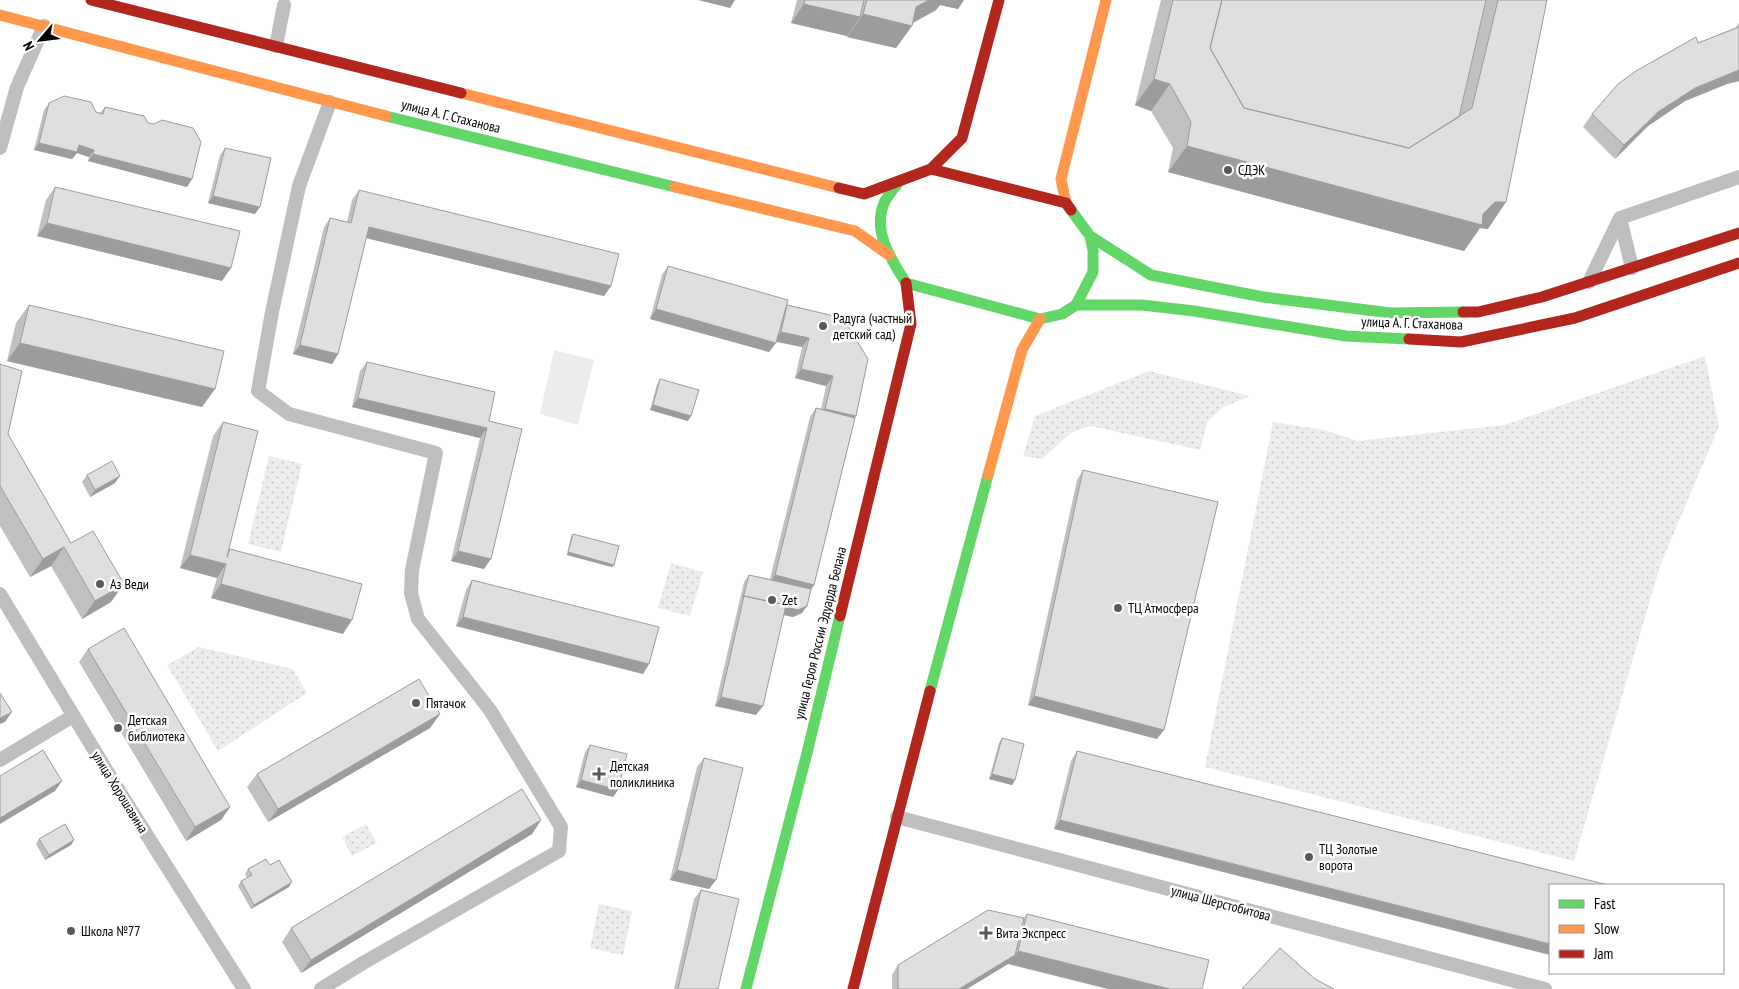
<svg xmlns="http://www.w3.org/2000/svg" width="1739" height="989" font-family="'PT Sans Narrow',sans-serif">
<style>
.green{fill:url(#green-dots)}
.pitch{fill:#ececec}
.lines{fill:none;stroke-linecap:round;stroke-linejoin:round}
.street{stroke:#bebebe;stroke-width:14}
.fast{stroke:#63d668;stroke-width:11}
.slow{stroke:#ff974d;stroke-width:11}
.jam{stroke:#b3261e;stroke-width:11}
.wall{fill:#c0c0c0}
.shaded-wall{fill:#9c9c9c}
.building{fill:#dfdfdf;stroke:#9c9c9c}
.poi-dot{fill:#595959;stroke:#fff;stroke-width:2}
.labels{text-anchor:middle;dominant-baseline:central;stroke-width:5;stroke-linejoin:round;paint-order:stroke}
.street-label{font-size:14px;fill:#000;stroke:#fff}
.poi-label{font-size:14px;fill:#000;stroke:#fff;text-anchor:start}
</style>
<defs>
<pattern id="green-dots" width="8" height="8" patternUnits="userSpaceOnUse" patternTransform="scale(1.25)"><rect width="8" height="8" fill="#ececec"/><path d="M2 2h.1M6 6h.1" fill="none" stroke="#c9c9c9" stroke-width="1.8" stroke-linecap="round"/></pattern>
</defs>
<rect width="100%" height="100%" fill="#fff"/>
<path class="green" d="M1705,356L1719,426L1660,566L1574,861L1205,767L1273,422L1324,430L1358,441L1504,425Z
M1149,371L1250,396L1222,408L1208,421L1200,450L1090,426L1072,432L1042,459L1023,456L1035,416Z
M269,456L302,464L281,552L248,544Z
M671,563L703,572L690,616L658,608Z
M199,647L293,669L307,693L218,751L167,665Z
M366,824L377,843L352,856L342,837Z
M599,904L632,911L623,955L590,948Z"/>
<path class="pitch" d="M554,350L594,360L578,425L540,414Z"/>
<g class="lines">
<path class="street" d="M276,46L284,5
M0,148L17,87L44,26
M1620,218L1632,268
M1589,282L1620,218L1739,177
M0,594L116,786L244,989
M0,760L73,716
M897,817L1545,989
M321,989L363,963L559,851L561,827L490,710L418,619L411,593L412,570L436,453L289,414L258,391L272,312L299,186L330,102"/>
<path class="fast" d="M386,116L675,187
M899,182C894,188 889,194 885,201C871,230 891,259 906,283L1040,319L1062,314L1076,305L1093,272V250L1090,236L1071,210
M1090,236L1151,275L1263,297L1391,313L1463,312
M1076,305H1142L1194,311L1346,336L1409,339
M930,691L988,475
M746,989L807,753L840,616"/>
<path class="slow" d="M0,15L386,116
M461,93L839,188
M675,187L855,231L889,255
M1066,203L1061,179L1106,0
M988,475L1022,350L1040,319"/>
<path class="jam" d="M91,0L461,93
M931,169L962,138L999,0
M839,188L864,194L931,169L1066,203L1071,210
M1463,312H1478L1542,297L1739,233
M1409,339L1461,342L1575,318L1739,263
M840,616L911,324L906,283
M853,989L930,691"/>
</g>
<path class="wall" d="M797,0H964L958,9L940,5L936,10L913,23L896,48L847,37L848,35L847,36L791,23Z
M1161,0H1547L1488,229L1480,228L1464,251L1168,172L1173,148L1151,111L1135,105Z
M1739,23V81L1727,84L1685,101L1648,126L1615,159L1583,127L1592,114L1698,43L1735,28Z
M49,103L100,113L105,107L148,123L192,179L187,187L88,161L89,157L77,153L72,159L34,150L44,110Z
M225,148L255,214L208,203L220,155Z
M55,187L222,281L37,236L46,200Z
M359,190L611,286L604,296L366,238L338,354L332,364L293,354L324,227L330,218L347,222L352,200Z
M668,266L786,307L787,305L843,318L856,416L855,418L814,585L811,589L802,613L793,617L783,615L756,715L715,706L744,582L749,575L770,579L810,417L816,408L821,409L826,386L795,378L802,347L776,342L769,352L650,319L662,275Z
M29,305L202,407L7,361L16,323Z
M367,362L489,421L484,569L451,561L480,438L352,407L360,371Z
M0,364L8,434L71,543L111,602L82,619L51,566L30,577L0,526Z
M660,379L688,421L650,410L657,384Z
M223,422L228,551L230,549L343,634L211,598L217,578L180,568L213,436Z
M1083,470L1157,739L1028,705L1077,480Z
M87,475L115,483L90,497L82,482Z
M573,534L614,565L612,567L567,555L571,536Z
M472,580L643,674L456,626L466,590Z
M88,649L230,807L221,820L186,841L79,662Z
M440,714L430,728L268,822L247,787L257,774Z
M1002,738L1015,780L1012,785L989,779L999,743Z
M590,745L618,790L613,797L576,787L585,752Z
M1077,751L1608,885L1054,829L1071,761Z
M704,758L709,889L670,880L697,767Z
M541,820L532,834L301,973L282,942L291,928Z
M39,839L74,840L71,845L45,860L36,844Z
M270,865L289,887L251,909L238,886L241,881L247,878L245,874L248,869Z
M701,890L718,989H674L694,899Z
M1027,914L1209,960L1008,964L967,989H892V975L898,965L1024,918Z"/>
<path class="shaded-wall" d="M698,0H735L730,8Z
M929,0H964L958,9L940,5L936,10L909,25L912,26L896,48L847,37L863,14L916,7Z
M804,4L860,17L847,36L791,23Z
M1739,70V81L1727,84L1685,101L1648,126L1615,159L1624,145L1658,112L1695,88Z
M1154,79L1170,84L1151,111L1135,105Z
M39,143L79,145L94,150L89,157L77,153L72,159L34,150Z
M1187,146L1483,214L1495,202H1506L1488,229L1480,228L1464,251L1168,172Z
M93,154L192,179L187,187L88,161Z
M213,196L260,207L255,214L208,203Z
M47,223L231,268L222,281L37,236Z
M369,227L611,286L604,296L362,237Z
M656,309L776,343L769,352L650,319Z
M781,332L809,338L802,347L774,341Z
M20,343L215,389L202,407L7,361Z
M300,345L338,354L332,364L293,354Z
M801,369L833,376L826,386L795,378Z
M358,398L487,428L480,438L352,407Z
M653,405L691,416L688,421L650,410Z
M825,409L856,416L849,425L819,419Z
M120,476L115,483L90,497L95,490Z
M64,547L51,566L30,577L43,559Z
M458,551L491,559L484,569L451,561Z
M568,552L614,565L612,567L567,555Z
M190,555L226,564L217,578L180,568Z
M775,575L814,585L808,594L769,584Z
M124,584L111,602L82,619L95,601Z
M221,584L352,620L343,634L211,598Z
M744,598L807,606L802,613L793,617L742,606Z
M463,617L649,664L643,674L456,626Z
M1034,696L1164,730L1157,739L1028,705Z
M721,697L763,706L756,715L715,706Z
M12,712L5,722L0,724V718Z
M440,714L430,728L268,822L278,809Z
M992,774L1015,780L1012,785L989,779Z
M581,780L618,790L613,797L576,787Z
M62,781L55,791L0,824V818Z
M230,807L221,820L186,841L195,827Z
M541,820L532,834L301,973L311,960Z
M1060,820L1550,944V955L1054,829Z
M74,840L71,845L45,860L49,855Z
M677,870L716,880L709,889L670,880Z
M292,882L289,887L251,909L254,905Z
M1018,951L1170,989H1108L1008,964L967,989H959L1015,955Z"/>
<path class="building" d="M805,0H864L860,17L804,4Z
M867,0H929L916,7L912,26L863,14Z
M1173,0H1222L1210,48L1244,108L1409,148L1472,108L1498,0H1547L1506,202H1495L1483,214L1482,225L1187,146L1191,122L1170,84L1154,79Z
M1222,0H1486L1459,117L1409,148L1244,108L1210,48Z
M1739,27V70L1695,88L1658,112L1624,145L1592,114L1618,84L1636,71L1696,37L1698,43Z
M64,96L91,102L96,112L103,114L105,107L144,116L148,123L154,124L162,120L193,128L201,142L192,179L93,154L94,150L79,145L77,152L39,143L49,103Z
M225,148L271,158L260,207L213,196Z
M55,187L240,231L231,268L47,223Z
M359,190L619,254L611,286L369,227L338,354L300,345L330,218L351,223Z
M668,266L788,300L776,343L656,309Z
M29,305L224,351L215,389L20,343Z
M787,305L843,318L868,359L856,416L825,409L833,376L801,369L809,338L781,332Z
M367,362L495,392L489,421L522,429L491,559L458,551L487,428L358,398Z
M0,364L22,371L8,434L71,543L93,531L124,584L95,601L64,547L43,559L0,486Z
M660,379L699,390L691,416L653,405Z
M816,408L855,418L814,585L775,575Z
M223,422L258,431L227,557L230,549L362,584L352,620L221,584L226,564L190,555Z
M112,461L120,476L95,490L87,475Z
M1083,470L1218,502L1164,730L1034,696Z
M573,534L619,546L614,565L568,552Z
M749,575L811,589L807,606L798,610L785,607L786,605L744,596L743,598Z
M472,580L659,627L649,664L463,617Z
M744,596L786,605L763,706L721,697Z
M124,628L230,807L195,827L88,649Z
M419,679L440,714L278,809L257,774Z
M0,693L12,712L0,718Z
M1002,738L1024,744L1015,780L992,774Z
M590,745L627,754L618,790L581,780Z
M43,750L62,781L0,818V776Z
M1077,751L1608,885H1550V944L1060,820Z
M704,758L743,768L716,880L677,870Z
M522,789L541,820L311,960L291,928Z
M65,824L74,840L49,855L39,839Z
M266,859L270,865L279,860L292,882L254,905L241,881L252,875L248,869Z
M701,890L739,899L718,989H678Z
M988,910L1024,918L1015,955L959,989H898V965Z
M1027,914L1209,960L1202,989H1170L1018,951Z
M1280,948L1315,979L1334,989H1242Z"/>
<g class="poi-dot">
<circle cx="1228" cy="170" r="5"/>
<circle cx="823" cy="326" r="5"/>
<circle cx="100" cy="584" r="5"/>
<circle cx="772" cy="600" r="5"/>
<circle cx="1118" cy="608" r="5"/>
<circle cx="416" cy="703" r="5"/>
<circle cx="118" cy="728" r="5"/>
<path d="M596.5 766.5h5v5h5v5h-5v5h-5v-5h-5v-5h5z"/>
<circle cx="1309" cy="857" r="5"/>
<circle cx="71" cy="931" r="5"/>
<path d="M983.5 925.5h5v5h5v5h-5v5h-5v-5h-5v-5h5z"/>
</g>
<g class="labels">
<g class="street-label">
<text transform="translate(451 116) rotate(14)">улица А. Г. Стаханова</text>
<text transform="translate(1412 323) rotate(2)">улица А. Г. Стаханова</text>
<text transform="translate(820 633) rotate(-76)">улица Героя России Эдуарда Белана</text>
<text transform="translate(120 792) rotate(58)">улица Хорошавина</text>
<text transform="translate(1221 903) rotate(15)">улица Шерстобитова</text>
</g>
<g class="poi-label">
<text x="1238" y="170">СДЭК</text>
<text x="833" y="318">Радуга (частный<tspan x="833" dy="16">детский сад)</tspan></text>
<text x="110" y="584">Аз Веди</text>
<text x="782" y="600">Zet</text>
<text x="1128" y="608">ТЦ Атмосфера</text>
<text x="426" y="703">Пятачок</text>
<text x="128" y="720">Детская<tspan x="128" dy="16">библиотека</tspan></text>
<text x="610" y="766">Детская<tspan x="610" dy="16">поликлиника</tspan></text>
<text x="1319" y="849">ТЦ Золотые<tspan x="1319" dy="16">ворота</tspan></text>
<text x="81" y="931">Школа №77</text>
<text x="996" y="933">Вита Экспресс</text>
</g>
</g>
<rect x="1549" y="884" width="175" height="90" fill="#ffffff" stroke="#999999"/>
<rect x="1559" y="900" width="25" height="8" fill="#63d668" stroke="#999999"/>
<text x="1594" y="909" font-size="15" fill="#000000">Fast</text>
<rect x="1559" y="925" width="25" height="8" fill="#ff974d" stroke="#999999"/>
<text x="1594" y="934" font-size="15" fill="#000000">Slow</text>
<rect x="1559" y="950" width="25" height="8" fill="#b3261e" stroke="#999999"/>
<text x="1594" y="959" font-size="15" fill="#000000">Jam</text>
<g transform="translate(40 40) rotate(242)" stroke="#ffffff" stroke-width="4" paint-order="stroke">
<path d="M0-4L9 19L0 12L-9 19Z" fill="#000000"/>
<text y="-8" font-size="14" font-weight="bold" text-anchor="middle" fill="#000000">N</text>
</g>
</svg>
